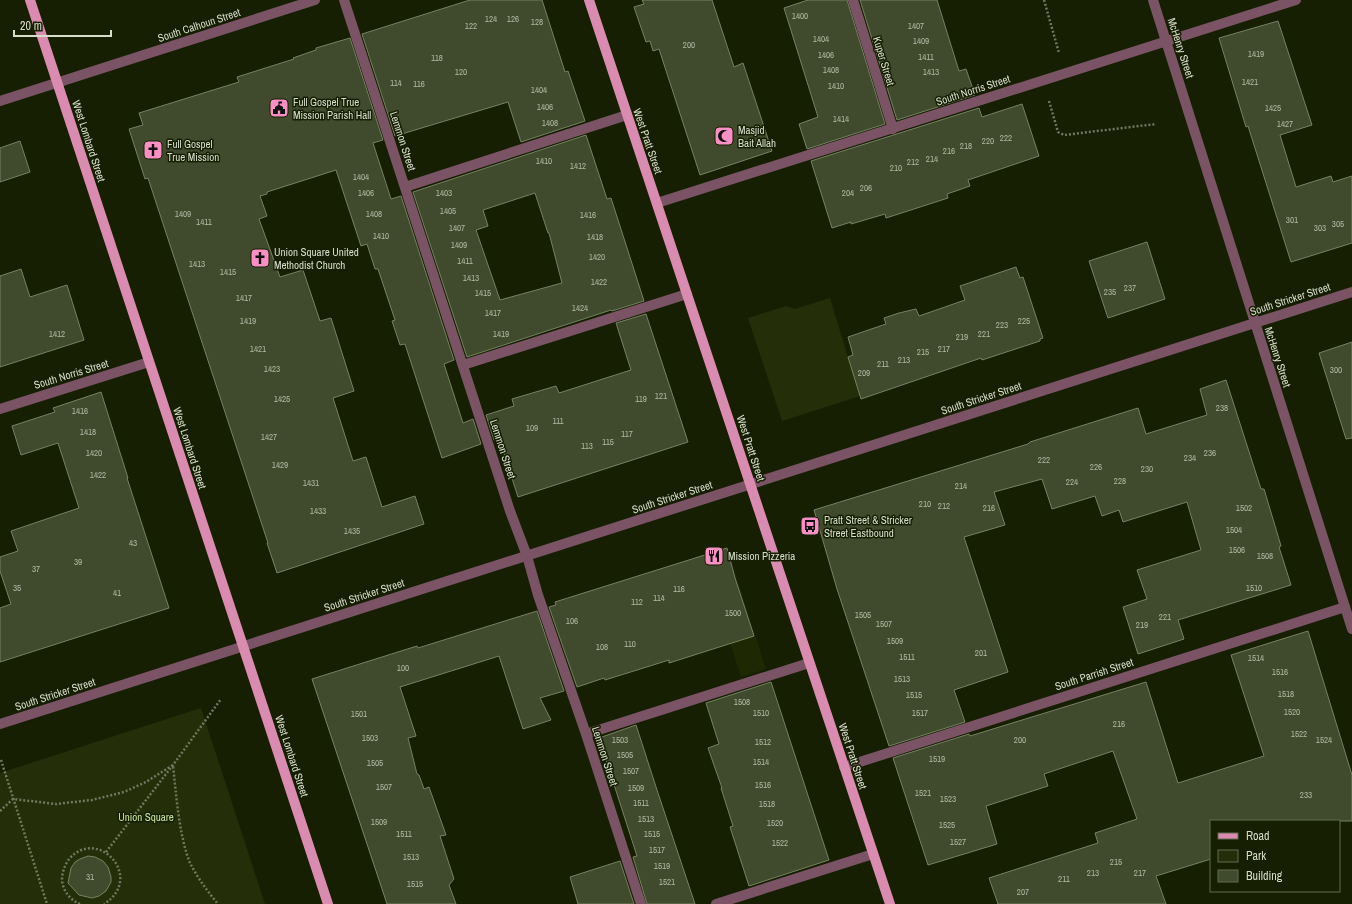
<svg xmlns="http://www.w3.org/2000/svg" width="1352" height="904" font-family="'Archivo Narrow',sans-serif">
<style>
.built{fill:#1e2903}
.green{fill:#242f0a}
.building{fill:#404a2c;stroke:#768261;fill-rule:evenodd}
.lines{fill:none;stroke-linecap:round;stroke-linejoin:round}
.path{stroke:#707860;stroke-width:2.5;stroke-dasharray:2 2;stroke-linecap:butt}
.lane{stroke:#7a5465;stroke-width:10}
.street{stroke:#7a5465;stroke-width:10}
.primary{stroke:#da8bb0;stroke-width:10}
.labels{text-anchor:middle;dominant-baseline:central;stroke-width:3;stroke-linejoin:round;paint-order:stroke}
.number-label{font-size:9px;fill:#b0b8a3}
.street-label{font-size:11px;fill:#d6ddcb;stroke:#171f03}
.poi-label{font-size:11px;fill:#d6ddcb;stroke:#171f03;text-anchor:start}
.park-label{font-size:11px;fill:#c9e29c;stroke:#171f03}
</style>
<rect width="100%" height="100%" fill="#171f03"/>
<path class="built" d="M727,548L766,669L741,677L702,556Z"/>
<path class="green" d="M830,298L860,396L782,421L748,318L786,306L795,309Z
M201,708L265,904H0V773Z"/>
<path class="building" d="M470,0H542L565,72L568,71L585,121L521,142L508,102L395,136L362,34Z
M642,0H712L734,67L743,63L772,151L700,175L659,49L653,51L650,41L646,42L634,7L644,4Z
M808,0H847L885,124L807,149L799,124L818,117L784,8Z
M860,0H937L959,71L966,69L975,95L897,120Z
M1278,21L1312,125L1280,135L1296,187L1331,176L1333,182L1352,176V243L1291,262L1248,126L1246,127L1219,38Z
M350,38L383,140L373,143L391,199L401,196L454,360L444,364L462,420L463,423L473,419L481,444L442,458L405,344L400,345L392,321L395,320L378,269H375L367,244L361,246L336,170L267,192V194L260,196L267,216L259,219L280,277L303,270L320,321L331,318L354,391L333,398L353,461L366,457L382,507L415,496L424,524L277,573L267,543H268L148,178L145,179L129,129L143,125L139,113L239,82L237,77L294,59L293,58L316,50V48Z
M1022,104L1039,156L968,180L970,186L947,194L948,198L886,218L885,214L851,224V222L832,228L811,161L979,108L982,117Z
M586,135L607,199L611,198L644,301L612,311L611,310L467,357L413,192ZM535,193L548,233H549L562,283L500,300L476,230L488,226L483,210Z
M20,141L30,172L0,182V148Z
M1147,242L1165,299L1108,318L1089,261Z
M1016,267L1020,278L1023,277L1043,338L1040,339V341L982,360L981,358L861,399L848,357L853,355L848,337L886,324L884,318L899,313L916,309L919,316L965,300L960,286Z
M21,269L30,297L67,285L84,340L0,367V276Z
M646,314L688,442L518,497L499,438L494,440L486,415L514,406L512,399L556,386L559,393L631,370L616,323Z
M1352,342V438L1346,439L1319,353Z
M1226,380L1261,489H1264L1281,546L1279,547L1291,585L1178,620L1184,639L1138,654L1123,607L1147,599L1137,570L1201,550L1187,502L1123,522L1119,510L1102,516L1095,496L1052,509L1042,479L994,492L1005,525L964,537L1008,672L954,690L965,722L889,746L837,589L814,510L1028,444L1030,442L1138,408L1146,434L1207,415L1200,389Z
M101,392L128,478H127L169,608L0,662V608L11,604L0,571V557L18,551L11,531L79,508L58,443L21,455L12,426L55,412L53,408Z
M727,548L735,578L754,636L669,663V660L605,680L604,678L577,687L549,607L556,605L555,602Z
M537,611L564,691L540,698L551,720L523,729L499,656L400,687L416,736L408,738L417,774L419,775L424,789L429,787L446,835L440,836L454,879L449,885L456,904H387L312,679L417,646L418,648Z
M1308,631L1352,775V821H1211V859L1156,876L1166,904H998L989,878L1098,843L1095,833L1137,819L1113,751L1044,774L1048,786L986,806L997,844L928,865L893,758L969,734L970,736L1146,682L1178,783L1264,756L1231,655Z
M771,682L829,860L749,886L730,827L733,826L721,788H722L708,748L719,744L706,703Z
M636,725L657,790L695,904H647L633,857L637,856L599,738Z
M88,856L95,857L103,861L108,867L111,877V882L106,891L99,896L92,898L79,895L68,883L71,868L75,862L80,859Z
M620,861L634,904H578L570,877Z"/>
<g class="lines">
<path class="path" d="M1044,0L1059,53
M1049,101L1058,132L1064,135L1156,124
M1,760L47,904
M0,811L13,799L56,804L92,800L124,792L146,782L173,765C176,793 179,836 190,863C197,877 208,892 218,904
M106,852L173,765L221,699
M80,904C70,900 63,891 62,880C62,872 65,864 70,858C99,827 145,878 104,904"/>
<path class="lane" d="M344,0L510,511L527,556L538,595L586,734L641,904
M405,187L627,115
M463,365L687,294
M0,409L149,362
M586,734L809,663
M844,767L1345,607
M716,904L873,854"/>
<path class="street" d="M853,0L893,129
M1153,0L1352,629
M0,101L315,0
M657,203L1296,0
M0,724L1352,292"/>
<path class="primary" d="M30,0L328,904
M589,0L890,904"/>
</g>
<defs>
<g id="civic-square" transform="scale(1)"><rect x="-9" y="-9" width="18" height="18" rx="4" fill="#fb8fc4" stroke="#171f03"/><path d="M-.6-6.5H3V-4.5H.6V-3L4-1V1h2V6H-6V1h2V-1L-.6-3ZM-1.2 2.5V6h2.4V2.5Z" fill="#111"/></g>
<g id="mosque-square" transform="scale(1)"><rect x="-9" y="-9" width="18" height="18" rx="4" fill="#fb8fc4" stroke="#171f03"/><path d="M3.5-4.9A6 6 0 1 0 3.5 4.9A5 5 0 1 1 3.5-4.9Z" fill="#111"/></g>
<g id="church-square" transform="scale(1)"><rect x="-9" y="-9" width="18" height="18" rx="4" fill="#fb8fc4" stroke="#171f03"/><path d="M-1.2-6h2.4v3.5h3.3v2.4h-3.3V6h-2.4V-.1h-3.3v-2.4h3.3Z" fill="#111"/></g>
<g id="bus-square" transform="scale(1)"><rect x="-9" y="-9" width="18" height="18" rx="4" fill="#fb8fc4" stroke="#171f03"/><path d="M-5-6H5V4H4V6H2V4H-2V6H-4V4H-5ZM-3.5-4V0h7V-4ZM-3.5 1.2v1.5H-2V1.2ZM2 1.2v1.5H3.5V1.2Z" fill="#111"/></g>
<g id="restaurant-square" transform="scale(1)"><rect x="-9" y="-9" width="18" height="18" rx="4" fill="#fb8fc4" stroke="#171f03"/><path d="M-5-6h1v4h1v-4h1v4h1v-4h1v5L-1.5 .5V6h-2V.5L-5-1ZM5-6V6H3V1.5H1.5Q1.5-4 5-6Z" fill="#111"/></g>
</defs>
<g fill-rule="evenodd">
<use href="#civic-square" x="279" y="108"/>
<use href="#mosque-square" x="724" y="136"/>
<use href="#church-square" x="153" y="150"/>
<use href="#church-square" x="260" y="258"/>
<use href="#bus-square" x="810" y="526"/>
<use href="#restaurant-square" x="714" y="556"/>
</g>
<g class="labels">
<g class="number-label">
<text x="800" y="16">1400</text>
<text x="491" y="19">124</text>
<text x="513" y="19">126</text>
<text x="537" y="22">128</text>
<text x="471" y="26">122</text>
<text x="916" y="26">1407</text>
<text x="821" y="39">1404</text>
<text x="921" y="41">1409</text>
<text x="689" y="45">200</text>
<text x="1256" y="54">1419</text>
<text x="826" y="55">1406</text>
<text x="926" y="57">1411</text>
<text x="437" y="58">118</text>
<text x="831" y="70">1408</text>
<text x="461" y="72">120</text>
<text x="931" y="72">1413</text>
<text x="1250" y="82">1421</text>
<text x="396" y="83">114</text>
<text x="419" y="84">116</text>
<text x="836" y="86">1410</text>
<text x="539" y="90">1404</text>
<text x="545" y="107">1406</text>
<text x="1273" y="108">1425</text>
<text x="841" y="119">1414</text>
<text x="550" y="123">1408</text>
<text x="1285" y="124">1427</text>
<text x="1006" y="138">222</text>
<text x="988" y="141">220</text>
<text x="966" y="146">218</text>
<text x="949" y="151">216</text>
<text x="932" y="159">214</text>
<text x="544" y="161">1410</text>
<text x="913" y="162">212</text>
<text x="578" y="166">1412</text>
<text x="896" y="168">210</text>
<text x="361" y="177">1404</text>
<text x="866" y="188">206</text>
<text x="366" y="193">1406</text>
<text x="444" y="193">1403</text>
<text x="848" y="193">204</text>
<text x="448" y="211">1405</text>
<text x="183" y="214">1409</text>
<text x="374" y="214">1408</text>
<text x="588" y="215">1416</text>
<text x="1292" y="220">301</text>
<text x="204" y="222">1411</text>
<text x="1338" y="224">305</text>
<text x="457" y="228">1407</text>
<text x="1320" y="228">303</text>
<text x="381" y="236">1410</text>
<text x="595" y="237">1418</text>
<text x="459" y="245">1409</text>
<text x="597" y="257">1420</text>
<text x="465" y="261">1411</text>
<text x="197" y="264">1413</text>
<text x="228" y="272">1415</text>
<text x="471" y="278">1413</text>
<text x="599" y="282">1422</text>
<text x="1130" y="288">237</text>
<text x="1110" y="292">235</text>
<text x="483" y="293">1415</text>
<text x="244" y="298">1417</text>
<text x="580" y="308">1424</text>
<text x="493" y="313">1417</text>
<text x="248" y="321">1419</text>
<text x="1024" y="321">225</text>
<text x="1002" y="325">223</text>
<text x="57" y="334">1412</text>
<text x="501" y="334">1419</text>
<text x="984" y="334">221</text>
<text x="962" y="337">219</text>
<text x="258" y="349">1421</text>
<text x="944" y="349">217</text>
<text x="923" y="352">215</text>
<text x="904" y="360">213</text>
<text x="883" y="364">211</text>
<text x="272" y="369">1423</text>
<text x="1336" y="370">300</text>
<text x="864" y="373">209</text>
<text x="661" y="396">121</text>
<text x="282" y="399">1425</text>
<text x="641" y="399">119</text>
<text x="1222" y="408">238</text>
<text x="80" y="411">1416</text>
<text x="558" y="421">111</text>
<text x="532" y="428">109</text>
<text x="88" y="432">1418</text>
<text x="627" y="434">117</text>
<text x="269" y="437">1427</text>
<text x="608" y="442">115</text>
<text x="587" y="446">113</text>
<text x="94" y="453">1420</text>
<text x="1210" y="453">236</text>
<text x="1190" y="458">234</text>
<text x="1044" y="460">222</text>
<text x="280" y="465">1429</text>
<text x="1096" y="467">226</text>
<text x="1147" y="469">230</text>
<text x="98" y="475">1422</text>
<text x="1120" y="481">228</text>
<text x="1072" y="482">224</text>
<text x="311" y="483">1431</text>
<text x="961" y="486">214</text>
<text x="925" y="504">210</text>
<text x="944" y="506">212</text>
<text x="989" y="508">216</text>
<text x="1244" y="508">1502</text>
<text x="318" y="511">1433</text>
<text x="1234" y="530">1504</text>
<text x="352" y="531">1435</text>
<text x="133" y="543">43</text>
<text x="1237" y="550">1506</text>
<text x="1265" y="556">1508</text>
<text x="78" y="562">39</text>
<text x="36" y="569">37</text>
<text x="17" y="588">35</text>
<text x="1254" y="588">1510</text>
<text x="679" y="589">116</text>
<text x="117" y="593">41</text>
<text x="659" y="598">114</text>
<text x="637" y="602">112</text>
<text x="733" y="613">1500</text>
<text x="863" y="615">1505</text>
<text x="1165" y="617">221</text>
<text x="572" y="621">106</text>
<text x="884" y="624">1507</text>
<text x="1142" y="625">219</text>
<text x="895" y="641">1509</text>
<text x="630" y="644">110</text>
<text x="602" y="647">108</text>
<text x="981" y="653">201</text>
<text x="907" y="657">1511</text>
<text x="1256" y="658">1514</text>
<text x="403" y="668">100</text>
<text x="1280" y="672">1516</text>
<text x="902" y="679">1513</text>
<text x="1286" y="694">1518</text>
<text x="914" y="695">1515</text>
<text x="742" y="702">1508</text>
<text x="1292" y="712">1520</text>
<text x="761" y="713">1510</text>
<text x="920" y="713">1517</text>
<text x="359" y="714">1501</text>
<text x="1119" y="724">216</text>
<text x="1299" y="734">1522</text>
<text x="370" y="738">1503</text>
<text x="620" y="740">1503</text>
<text x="1020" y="740">200</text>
<text x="1324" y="740">1524</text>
<text x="763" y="742">1512</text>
<text x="625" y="755">1505</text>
<text x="937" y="759">1519</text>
<text x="761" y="762">1514</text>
<text x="375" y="763">1505</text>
<text x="631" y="771">1507</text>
<text x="763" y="785">1516</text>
<text x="384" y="787">1507</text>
<text x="636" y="788">1509</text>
<text x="923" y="793">1521</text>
<text x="1306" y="795">233</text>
<text x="948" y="799">1523</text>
<text x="641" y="803">1511</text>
<text x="767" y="804">1518</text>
<text x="646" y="819">1513</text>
<text x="379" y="822">1509</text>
<text x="775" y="823">1520</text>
<text x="947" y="825">1525</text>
<text x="404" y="834">1511</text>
<text x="652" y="834">1515</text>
<text x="958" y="842">1527</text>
<text x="780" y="843">1522</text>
<text x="657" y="850">1517</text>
<text x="411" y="857">1513</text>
<text x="1116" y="862">215</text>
<text x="662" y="866">1519</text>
<text x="1093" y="873">213</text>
<text x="1140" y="873">217</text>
<text x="90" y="877">31</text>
<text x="1064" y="879">211</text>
<text x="667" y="882">1521</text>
<text x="415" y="884">1515</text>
<text x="1023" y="892">207</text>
</g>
<g class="street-label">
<text transform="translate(199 25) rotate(-18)">South Calhoun Street</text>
<text transform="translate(1181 48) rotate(72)">McHenry Street</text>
<text transform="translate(884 61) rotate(73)">Kuper Street</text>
<text transform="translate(973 90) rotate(-18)">South Norris Street</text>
<text transform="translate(89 141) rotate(72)">West Lombard Street</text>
<text transform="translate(403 141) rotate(72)">Lemmon Street</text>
<text transform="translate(648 141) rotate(71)">West Pratt Street</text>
<text transform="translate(1290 299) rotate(-18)">South Stricker Street</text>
<text transform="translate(1278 357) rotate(72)">McHenry Street</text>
<text transform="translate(71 374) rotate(-17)">South Norris Street</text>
<text transform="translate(981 398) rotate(-18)">South Stricker Street</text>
<text transform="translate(190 448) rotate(72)">West Lombard Street</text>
<text transform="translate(751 448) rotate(72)">West Pratt Street</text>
<text transform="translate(503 449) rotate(72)">Lemmon Street</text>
<text transform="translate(672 497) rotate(-18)">South Stricker Street</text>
<text transform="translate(364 595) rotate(-18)">South Stricker Street</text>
<text transform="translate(1094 674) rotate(-18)">South Parrish Street</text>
<text transform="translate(55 694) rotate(-18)">South Stricker Street</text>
<text transform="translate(292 756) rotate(72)">West Lombard Street</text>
<text transform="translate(605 756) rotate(72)">Lemmon Street</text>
<text transform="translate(853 756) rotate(72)">West Pratt Street</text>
</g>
<g class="poi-label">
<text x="293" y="102">Full Gospel True<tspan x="293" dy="13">Mission Parish Hall</tspan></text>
<text x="738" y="130">Masjid<tspan x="738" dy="13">Bait Allah</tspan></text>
<text x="167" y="144">Full Gospel<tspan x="167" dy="13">True Mission</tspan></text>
<text x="274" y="252">Union Square United<tspan x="274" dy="13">Methodist Church</tspan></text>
<text x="824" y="520">Pratt Street &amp; Stricker<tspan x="824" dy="13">Street Eastbound</tspan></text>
<text x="728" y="556">Mission Pizzeria</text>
</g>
<g class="park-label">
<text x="146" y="817">Union Square</text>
</g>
</g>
<rect x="1210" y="820" width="130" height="72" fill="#171f03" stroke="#636b53"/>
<rect x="1218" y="833" width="20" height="6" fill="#da8bb0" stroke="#636b53"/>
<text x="1246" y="840" font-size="12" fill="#d6ddcb">Road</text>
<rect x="1218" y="850" width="20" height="12" fill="#242f0a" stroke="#636b53"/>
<text x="1246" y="860" font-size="12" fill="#d6ddcb">Park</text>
<rect x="1218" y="870" width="20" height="12" fill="#404a2c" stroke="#636b53"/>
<text x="1246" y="880" font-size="12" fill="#d6ddcb">Building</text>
<path d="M14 30v6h97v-6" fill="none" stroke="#d6ddcb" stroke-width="2"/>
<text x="20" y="30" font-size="12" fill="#d6ddcb" stroke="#171f03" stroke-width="3" paint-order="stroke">20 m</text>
</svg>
